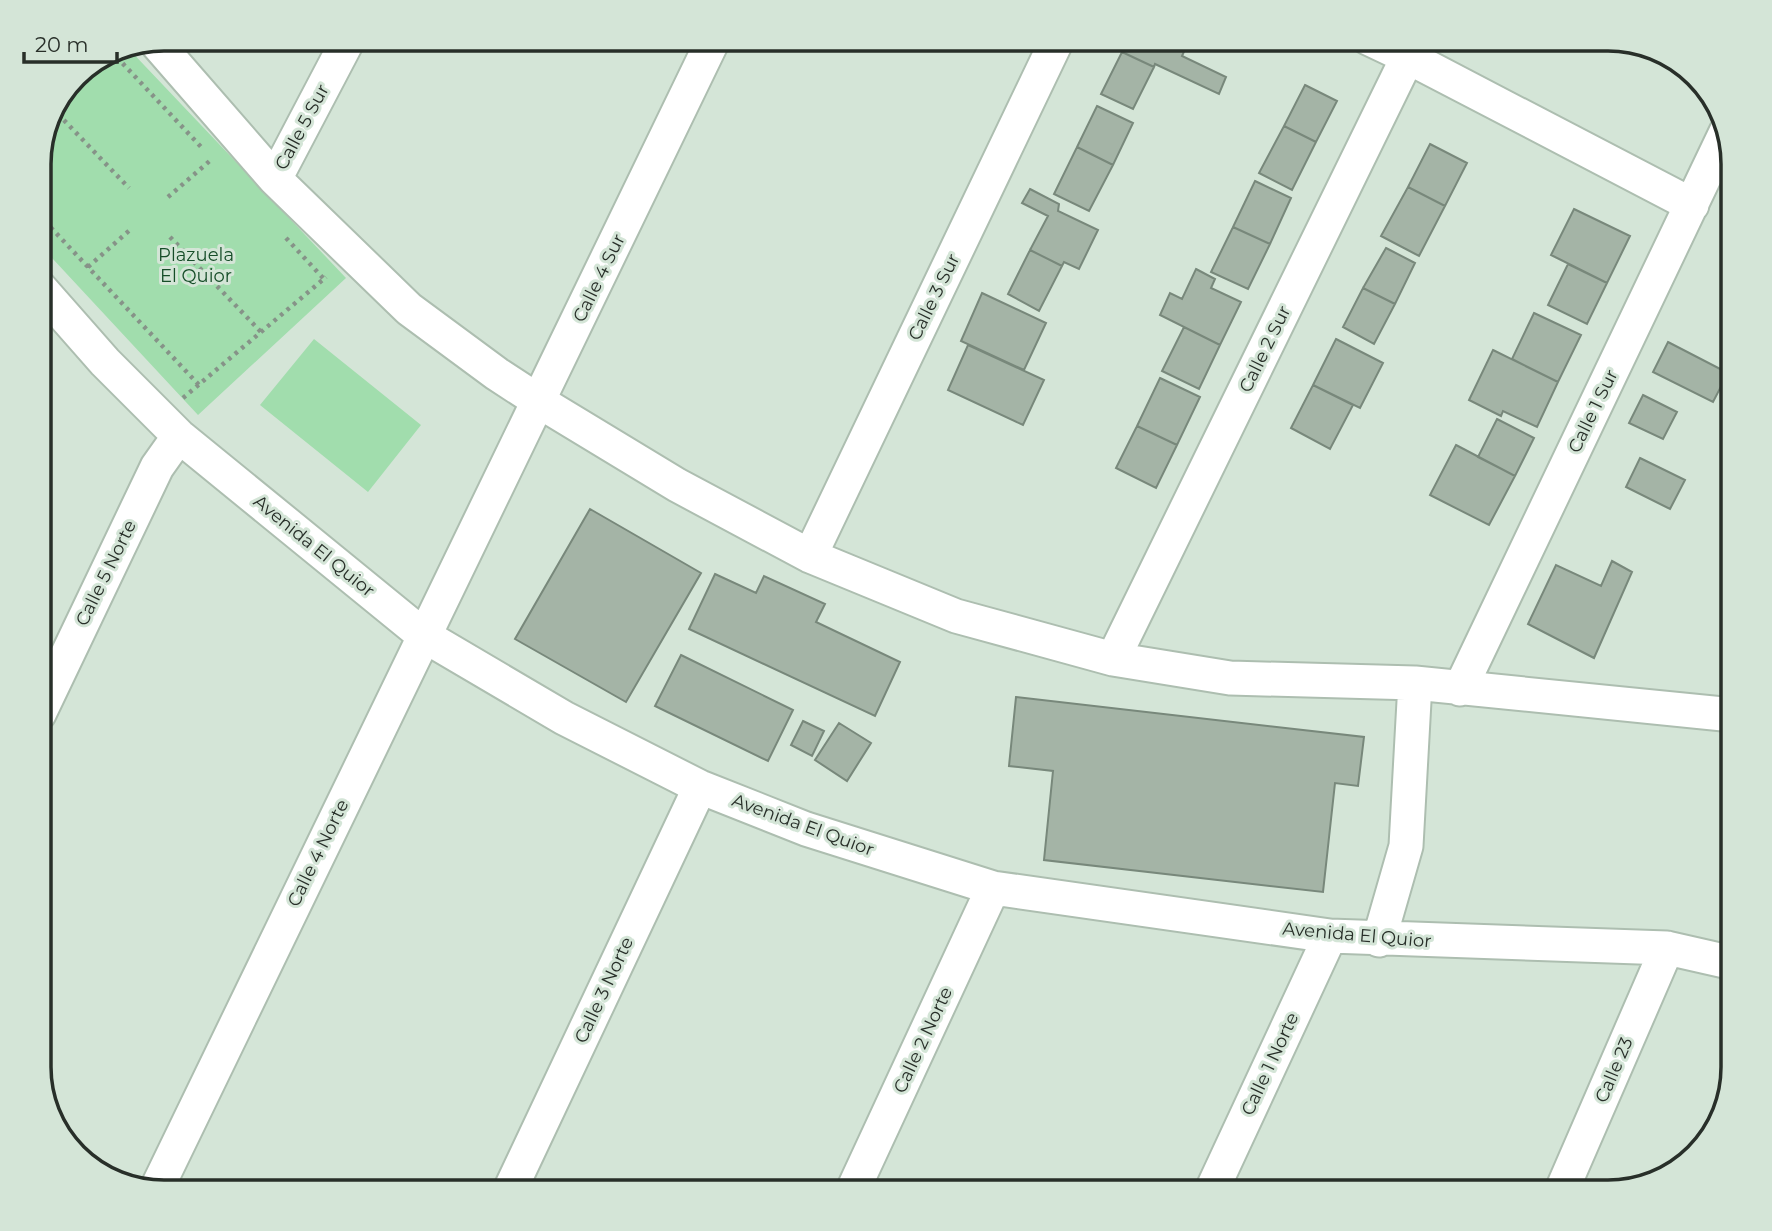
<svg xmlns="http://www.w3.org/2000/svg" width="1772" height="1231" font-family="Montserrat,sans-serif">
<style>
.green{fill:#a1ddad}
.building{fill:#a4b4a6;stroke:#78887b;stroke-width:2}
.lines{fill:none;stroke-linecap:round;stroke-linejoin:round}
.minor-casing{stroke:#adbeb0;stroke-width:37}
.path{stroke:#869388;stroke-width:4.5;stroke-dasharray:3.5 5;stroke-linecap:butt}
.minor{stroke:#fff;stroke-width:33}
.labels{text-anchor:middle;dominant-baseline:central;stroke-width:6;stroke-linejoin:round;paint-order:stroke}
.street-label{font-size:18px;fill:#282f29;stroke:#d4e5d7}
.park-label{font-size:18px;fill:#164e28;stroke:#d4e5d7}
.rim{fill:none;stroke:#282f29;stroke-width:3.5}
</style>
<rect width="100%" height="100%" fill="#d4e5d7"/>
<path class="green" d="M126,46L346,278L198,415L39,244V156L75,75L116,48Z
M314,339L421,425L368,492L260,405Z"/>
<path class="building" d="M1128,38H1190L1182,56L1226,77L1219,94L1155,64L1154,67L1122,52Z
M1122,52L1154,67L1133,109L1101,94Z
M1305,85L1337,101L1316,142L1284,126Z
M1097,106L1133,123L1113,165L1077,147Z
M1284,126L1316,142L1292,190L1259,173Z
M1430,144L1467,163L1445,206L1408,187Z
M1077,147L1113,165L1089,211L1054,194Z
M1255,181L1291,198L1270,244L1233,227Z
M1408,187L1445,206L1419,256L1381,236Z
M1030,189L1059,204L1058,211L1098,230L1079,269L1064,262L1062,266L1030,250L1048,216L1022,203Z
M1574,209L1630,236L1607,283L1551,255Z
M1233,227L1270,244L1248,289L1211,272Z
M1386,248L1415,263L1395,304L1363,288Z
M1030,250L1062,266L1039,311L1008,294Z
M1733,259V277L1726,273Z
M1568,264L1607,283L1587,324L1548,305Z
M1196,269L1215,279L1211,288L1241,302L1220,345L1160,315L1170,293L1182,299Z
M1363,288L1395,304L1374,344L1343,327Z
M982,293L1046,323L1024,370L961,341Z
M1534,313L1581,335L1558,382L1512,359Z
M1184,327L1220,345L1199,389L1162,371Z
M1336,339L1383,363L1360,408L1313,385Z
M1668,342L1728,373L1713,402L1653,372Z
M968,345L1044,380L1023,425L948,390Z
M1493,350L1558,382L1537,427L1503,411L1501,416L1469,400Z
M1160,378L1200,397L1177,445L1137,426Z
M1313,385L1353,405L1330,449L1291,428Z
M1643,395L1677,412L1663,439L1629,423Z
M1497,419L1534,438L1515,476L1478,457Z
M1137,426L1177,445L1156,488L1116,468Z
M1456,445L1515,476L1489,525L1430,495Z
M1640,458L1685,480L1670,509L1626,487Z
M590,509L701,573L626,702L515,639Z
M1612,561L1632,572L1594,658L1528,624L1556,565L1601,586Z
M715,574L756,593L764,576L825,604L816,622L900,662L875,716L689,629Z
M681,655L793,710L768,761L655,706Z
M1016,697L1364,737L1358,786L1335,783L1323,892L1044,860L1053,771L1009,766Z
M803,721L824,731L812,756L791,745Z
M839,723L871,743L847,781L815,760Z"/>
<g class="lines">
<g class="minor-casing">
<path id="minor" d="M1368,38L1408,57L1692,205
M154,40L275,179L409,309L497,374L540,402L677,485L810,556L956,616L1113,659L1230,678L1415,683L1733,715
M275,179L349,38
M39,287L105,362L179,436L423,635L564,718L700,787L806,829L993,888L1330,936L1667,948L1733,963
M810,556L1058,38
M1113,659L1417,38
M1460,689L1726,132
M39,714L157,467L179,436
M1379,940L1406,846L1415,683
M156,1190L714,38
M509,1192L700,787
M852,1192L993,888
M1211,1192L1330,936
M1561,1192L1667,948"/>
</g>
<path class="path" d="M111,51L204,150
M71,85L97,61
M58,114L129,188
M168,197L212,159
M39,215L199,385
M170,237L262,333
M286,238L324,279
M88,267L131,229
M183,398L326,277"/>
<use href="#minor" class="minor"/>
</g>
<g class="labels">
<g class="street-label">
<text transform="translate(302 127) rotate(-62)">Calle 5 Sur</text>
<text transform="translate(599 278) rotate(-64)">Calle 4 Sur</text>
<text transform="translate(934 297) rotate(-64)">Calle 3 Sur</text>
<text transform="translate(1265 349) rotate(-64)">Calle 2 Sur</text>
<text transform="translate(1593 411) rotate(-64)">Calle 1 Sur</text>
<text transform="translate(314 546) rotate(39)">Avenida El Quior</text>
<text transform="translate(106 573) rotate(-64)">Calle 5 Norte</text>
<text transform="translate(803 825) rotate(20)">Avenida El Quior</text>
<text transform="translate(318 853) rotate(-64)">Calle 4 Norte</text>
<text transform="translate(1357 935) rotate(5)">Avenida El Quior</text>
<text transform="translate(604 990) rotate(-65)">Calle 3 Norte</text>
<text transform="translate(923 1040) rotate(-65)">Calle 2 Norte</text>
<text transform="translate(1270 1064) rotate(-65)">Calle 1 Norte</text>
<text transform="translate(1614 1070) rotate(-67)">Calle 23</text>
</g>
<g class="park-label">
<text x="196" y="255">Plazuela<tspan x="196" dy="21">El Quior</tspan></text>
</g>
</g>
<path d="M0 0H1772V1231H0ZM164 51H1608A113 113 0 0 1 1721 164V1067A113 113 0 0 1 1608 1180H164A113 113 0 0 1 51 1067V164A113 113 0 0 1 164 51Z" fill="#d4e5d7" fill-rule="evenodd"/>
<path class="rim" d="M164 51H1608A113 113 0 0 1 1721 164V1067A113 113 0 0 1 1608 1180H164A113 113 0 0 1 51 1067V164A113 113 0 0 1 164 51Z"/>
<path d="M24 52v10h93v-10" fill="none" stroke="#282f29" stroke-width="3.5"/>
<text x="35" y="52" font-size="21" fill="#282f29" stroke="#d4e5d7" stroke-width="5" paint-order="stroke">20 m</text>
</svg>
